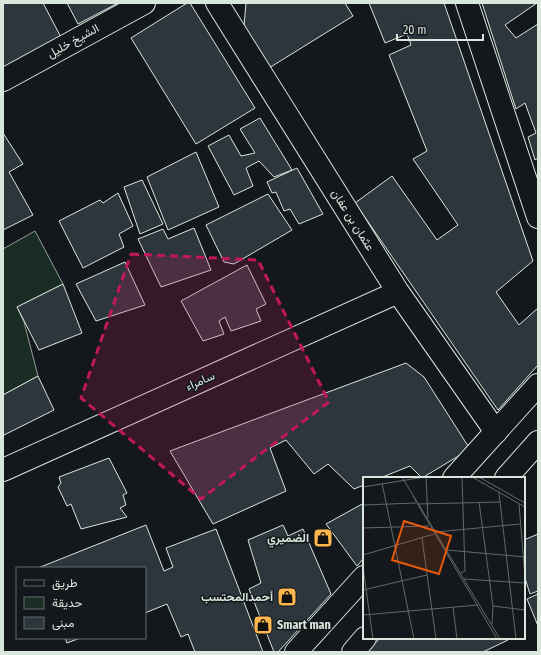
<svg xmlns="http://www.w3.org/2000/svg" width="541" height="655" font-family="'Fira Sans Condensed',Vazirmatn,sans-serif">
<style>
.green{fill:#1a2d24;stroke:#939e99}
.building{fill:#2c363c;stroke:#d8e6dc}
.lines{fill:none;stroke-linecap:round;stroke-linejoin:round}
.street-casing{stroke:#d8e6dc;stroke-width:24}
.primary-casing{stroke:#d8e6dc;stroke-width:24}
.street{stroke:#14181c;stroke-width:22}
.primary{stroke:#14181c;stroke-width:22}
.marked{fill:#c2185b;fill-opacity:0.2;stroke:#c2185b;stroke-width:3;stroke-dasharray:8 5;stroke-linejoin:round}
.labels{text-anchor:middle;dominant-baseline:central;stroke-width:3;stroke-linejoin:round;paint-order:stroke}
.street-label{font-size:12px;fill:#d8e6dc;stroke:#14181c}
.poi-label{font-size:12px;font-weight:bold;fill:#d8e6dc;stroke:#14181c;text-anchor:end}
.inset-road{fill:none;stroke:#626a69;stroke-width:1}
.view{fill:#e8590c;fill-opacity:0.15;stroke:#e8590c;stroke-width:2}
.inset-edge{fill:none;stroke:#d8e6dc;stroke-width:2}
</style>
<rect width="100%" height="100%" fill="#14181c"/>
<path class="green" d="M35,231L63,284L17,307L24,322L38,376L3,395V249Z"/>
<path class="building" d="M3,3H43L63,41L3,72Z
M67,3H118L78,24Z
M187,3H190L255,108L196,144L131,38Z
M246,3H345L353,16L269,68L244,26Z
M369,3H444L533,261L496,292L519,325L538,308V365L498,410L355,203L392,176L437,240L458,225L413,159L427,151L389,55L411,45L407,34L385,43Z
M482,3H537L505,25L516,38L538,24V158L535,160L528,137L536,133L525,103L516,109Z
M260,118L292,170L274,177L259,161L246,168L253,186L234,195L208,146L229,135L241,156L255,153L240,129Z
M3,133L23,164L9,172L33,215L3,230Z
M196,152L219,207L168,230L147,177Z
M297,168L323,214L299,224L290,209L284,211L276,192L272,193L267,182Z
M142,180L163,224L140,234L124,187Z
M118,193L133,226L119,234L124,247L83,268L59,221L100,200L103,203Z
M268,194L292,230L234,264L224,262L206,225Z
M194,228L211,270L161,287L138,239L163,229L168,239Z
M125,262L145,305L96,321L76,284Z
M247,265L266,304L256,309L261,321L231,331L225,317L219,321L224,334L203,341L181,301Z
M63,284L82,333L39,350L17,307Z
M406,363L424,377L470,449L422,478L410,466L380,478H364V485L354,489L328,464L314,474L286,440L270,448L286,491L213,524L170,451Z
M38,376L54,410L4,435L3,431V395Z
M109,458L127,493L123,495L126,505L120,508L127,517L81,529L71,504L67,506L58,487L61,483L59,477Z
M364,503V558L357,566L326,524Z
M146,525L164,571L173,567L166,548L216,529L263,652H195L188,634L181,637L167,604L145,613V568H38Z
M283,525L288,536L303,529L331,594L278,652H274L249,589L261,583L248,540Z
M538,534V591L530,594L524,575V540Z
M538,594V626L527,599Z
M65,638H80L67,643Z
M380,638H508V640L483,652H367Z"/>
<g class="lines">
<g class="street-casing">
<path id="street" d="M217,3L398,292L496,432
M467,3L538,217
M3,80L144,3
M3,470L398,292"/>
</g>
<g class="primary-casing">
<path id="primary" d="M454,478L538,385
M506,478L538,442
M296,652L364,577
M353,652L365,638"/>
</g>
<use href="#street" class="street"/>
<use href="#primary" class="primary"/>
</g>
<path class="marked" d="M131,254L258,260L329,402L201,499L81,398Z"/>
<defs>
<g id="shop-square" transform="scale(1)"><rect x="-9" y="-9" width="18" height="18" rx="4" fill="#ffb74d" stroke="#14181c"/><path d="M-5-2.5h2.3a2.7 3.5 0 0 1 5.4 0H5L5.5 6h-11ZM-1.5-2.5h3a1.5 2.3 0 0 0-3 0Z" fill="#111"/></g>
</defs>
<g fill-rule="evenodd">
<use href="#shop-square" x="323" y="538"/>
<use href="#shop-square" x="287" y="597"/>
<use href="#shop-square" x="263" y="625"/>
</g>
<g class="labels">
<g class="street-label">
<text transform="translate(73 41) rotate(-29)">الشيخ خليل</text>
<text transform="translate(353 220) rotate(58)">عثمان بن عفان</text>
<text transform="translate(200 381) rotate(-24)">سامراء</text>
</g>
<g class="poi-label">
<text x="309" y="538">الضميري</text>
<text x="273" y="597">أحمدالمحتسب</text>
<text x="277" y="625" text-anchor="start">Smart man</text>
</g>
</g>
<g transform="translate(363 477)">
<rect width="162" height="162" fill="#14181c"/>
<path class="inset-road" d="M39,0L137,162M63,0L65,41M109,0L162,30M116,0L162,26M19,6L51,162M0,10L62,0M136,16L153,162M50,19L134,162M116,25L130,129L129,147M55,27L137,25M156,27L162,100M0,28L53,26M0,51L66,49M73,55L157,47M59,61L73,162M84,73L162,80M0,78L71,57M0,90L10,162M98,96L102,94L99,0M101,102L162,106M0,113L64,98M130,129L162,133M90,130L94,162M0,138L115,128"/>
<path class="view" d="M41,44L88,59L76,97L29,83Z"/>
<rect width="162" height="162" class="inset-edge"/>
</g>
<rect width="541" height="655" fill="none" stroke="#d8e6dc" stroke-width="8"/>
<rect x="16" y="567" width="130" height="72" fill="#14181c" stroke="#626a69"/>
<rect x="24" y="580" width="20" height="6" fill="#14181c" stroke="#626a69"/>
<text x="52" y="587" font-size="12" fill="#d8e6dc">طريق</text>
<rect x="24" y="597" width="20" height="12" fill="#1a2d24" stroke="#626a69"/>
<text x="52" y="607" font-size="12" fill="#d8e6dc">حديقة</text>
<rect x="24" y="617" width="20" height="12" fill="#2c363c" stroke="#626a69"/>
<text x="52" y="627" font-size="12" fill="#d8e6dc">مبنى</text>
<path d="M397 34v6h86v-6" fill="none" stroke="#d8e6dc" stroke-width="2"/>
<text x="403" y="34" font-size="12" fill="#d8e6dc" stroke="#14181c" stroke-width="3" paint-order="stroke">20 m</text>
</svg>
